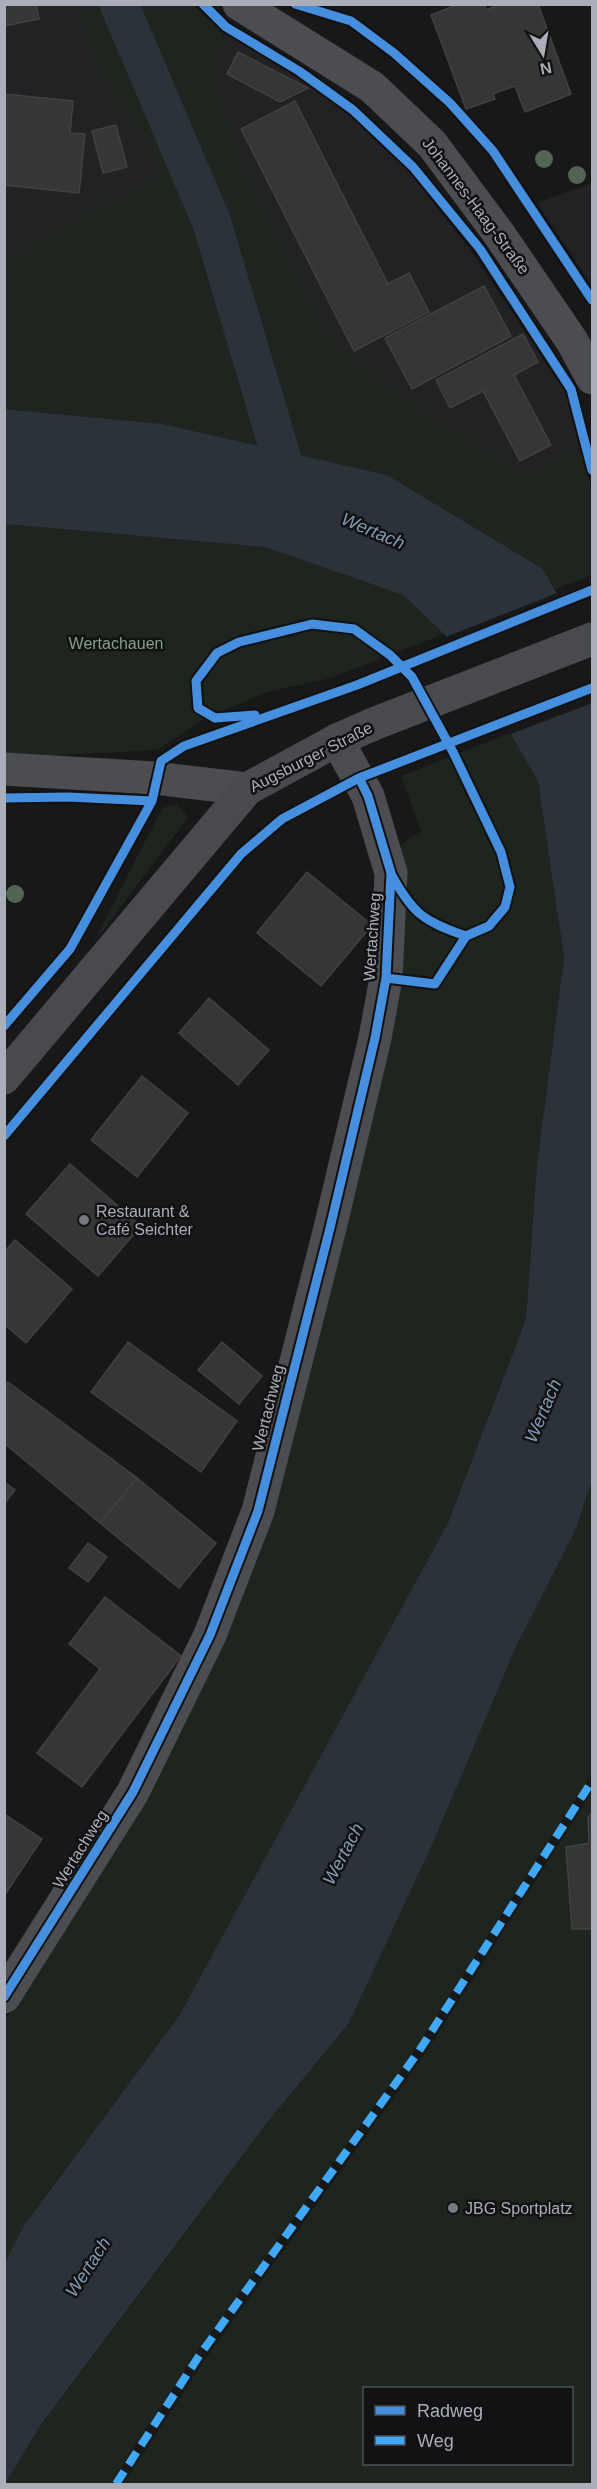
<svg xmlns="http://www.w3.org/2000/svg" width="597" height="2489" font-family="Helvetica,sans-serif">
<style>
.built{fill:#222224}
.green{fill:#1e251f;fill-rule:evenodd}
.water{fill:#2b3239}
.pier{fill:#181818}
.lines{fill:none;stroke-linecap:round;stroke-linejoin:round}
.canal{stroke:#2b3239;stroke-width:39}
.building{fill:#363637;stroke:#404144;stroke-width:1.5}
.minor{stroke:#4c4d51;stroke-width:33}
.major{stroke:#494a4d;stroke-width:33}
.quiet{stroke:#3fa9f5;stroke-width:8;stroke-dasharray:15 8;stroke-linecap:butt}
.cycleway-casing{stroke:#121214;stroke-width:13}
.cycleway{stroke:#468fdf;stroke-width:9}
.tree{fill:#526453}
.poi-dot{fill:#777a80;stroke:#121214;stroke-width:2}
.labels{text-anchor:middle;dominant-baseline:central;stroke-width:5;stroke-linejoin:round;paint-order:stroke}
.street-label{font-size:16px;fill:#aaaeb8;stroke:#121214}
.park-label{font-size:16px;fill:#81a284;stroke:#121214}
.poi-label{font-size:16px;fill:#aaaeb8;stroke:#121214;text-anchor:start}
.water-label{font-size:18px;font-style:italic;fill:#829bb1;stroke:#121214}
</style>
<rect width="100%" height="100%" fill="#181818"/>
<path class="built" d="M4,5H102L161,177L5,359Z
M224,34L298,73L351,116L408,170L473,254L565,392L581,449L524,475L430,418L329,344L249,184L212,75Z
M592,183V285L537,203Z"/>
<path class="green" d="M75,5H193L224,34L212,75L249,184L329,344L430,418L524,475L581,449L592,490V575L555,589L543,569L387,475L163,424L5,409V265L86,216L161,177L150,145L94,57Z
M5,524L265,547L403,595L444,634L331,678L267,692L198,722L158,750L5,758Z
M510,733L538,781L564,958L537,1164L526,1319L448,1523L273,1847L179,2016L23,2227L5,2262V2020L145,1796L267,1513L396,848L421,831L401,776Z
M177,804L188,817L93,944L162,808Z
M592,1480V1773L414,2051L196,2353L110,2484H5L40,2426L266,2124L349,2023L432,1845L516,1647L576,1529Z
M592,1792V2484H123L203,2362L425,2054ZM364,2388H572V2464H364Z"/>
<path class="water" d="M4,409L163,424L387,475L543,569L592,655V1480L576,1529L516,1647L432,1845L349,2023L266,2124L40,2426L5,2484V2262L23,2227L179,2016L448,1523L526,1319L537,1164L564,958L538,781L510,733L444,634L403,595L265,547L5,524Z"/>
<path class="pier" d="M560,592L592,649V703L508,735L443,638Z"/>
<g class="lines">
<path class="canal" d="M119,4L212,223L293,497"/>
</g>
<path class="building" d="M4,4H36L39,19L4,26Z
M459,4H484L486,10L501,4H538L571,94L525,112L515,86L493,94L495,99L466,109L431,15Z
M238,52L308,88L280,102L227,74Z
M4,94L73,101L70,133L85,134L79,193L4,185Z
M295,101L388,284L409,273L429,312L354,351L241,129Z
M116,125L127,167L103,173L92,131Z
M484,286L511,336L412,389L385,338Z
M523,334L538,362L514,375L551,445L520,461L483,391L450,408L436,380Z
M307,872L372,925L321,986L257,933Z
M209,998L269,1050L238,1085L179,1033Z
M142,1076L188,1113L137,1177L91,1140Z
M70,1164L141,1226L98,1276L26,1214Z
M15,1240L72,1289L26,1343L4,1324V1252Z
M128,1342L237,1421L201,1472L91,1392Z
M222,1342L262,1376L239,1404L198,1370Z
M8,1382L137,1478L100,1523L4,1443V1387Z
M137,1478L216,1543L179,1588L100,1523Z
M4,1482L15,1490L4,1504Z
M88,1543L107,1557L88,1582L69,1568Z
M105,1597L181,1656L82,1787L37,1753L100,1669L69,1644Z
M592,1813V1929H572L566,1847L589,1843L588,1817Z
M4,1814L42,1839L4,1896Z"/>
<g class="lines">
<path class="minor" d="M239,4L372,87L432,144L499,234L572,341L592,378
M4,769L155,778L247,789
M4,1997L133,1792L210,1635L258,1511L330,1228L375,1038L386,978L391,873L368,796L337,740"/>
<path class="major" d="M4,1078L247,789L337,740L376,723L592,639"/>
<path class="quiet" d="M116,2484L199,2356L419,2051L592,1781"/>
<g class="cycleway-casing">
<path id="cycleway" d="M203,4L226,27L299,71L353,110L413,167L480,249L571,389L592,470
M295,4L351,21L394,53L450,103L493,151L592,300
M255,715L215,718L198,708L196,681L217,653L239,642L312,624L354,629L390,655L412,677L453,752L501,852L510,887L505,907L489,926L466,936L435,984L386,978
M4,798L68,797L152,801
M391,874C413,914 423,921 466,936
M4,1026L70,949L152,801L161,761L184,746L357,685L592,590
M4,1136L241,854L282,819L359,778L592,688
M4,1997L133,1792L210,1635L258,1511L330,1228L375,1038L386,978L391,873L368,796L359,778"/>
</g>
<use href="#cycleway" class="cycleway"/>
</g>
<g class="tree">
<circle cx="544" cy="159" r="9"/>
<circle cx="577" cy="175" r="9"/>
<circle cx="15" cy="894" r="9"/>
</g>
<g class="poi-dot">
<circle cx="84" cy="1220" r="6"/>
<circle cx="453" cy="2208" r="6"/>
</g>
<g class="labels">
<g class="street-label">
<text transform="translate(476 206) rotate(53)">Johannes-Haag-Straße</text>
<text transform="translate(311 757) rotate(-27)">Augsburger Straße</text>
<text transform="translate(372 937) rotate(-86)">Wertachweg</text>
<text transform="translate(268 1408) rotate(-76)">Wertachweg</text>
<text transform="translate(80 1849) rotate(-58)">Wertachweg</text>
</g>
<g class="park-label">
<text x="116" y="643">Wertachauen</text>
</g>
<g class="poi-label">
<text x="96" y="1211">Restaurant &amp;<tspan x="96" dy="18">Café Seichter</tspan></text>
<text x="465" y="2208">JBG Sportplatz</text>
</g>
<g class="water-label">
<text transform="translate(373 531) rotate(23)">Wertach</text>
<text transform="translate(543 1411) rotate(-67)">Wertach</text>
<text transform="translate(343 1854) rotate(-62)">Wertach</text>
<text transform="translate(88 2267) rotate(-57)">Wertach</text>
</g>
</g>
<rect width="597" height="2489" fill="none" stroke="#aaaeb8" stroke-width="12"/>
<rect x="363" y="2387" width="210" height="78" fill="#121214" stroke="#4f5056" stroke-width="1.5"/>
<rect x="375" y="2406" width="30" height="9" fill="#468fdf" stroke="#4f5056" stroke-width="1.5"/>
<text x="417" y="2417" font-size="18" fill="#aaaeb8">Radweg</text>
<rect x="375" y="2436" width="30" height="9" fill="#3fa9f5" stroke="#4f5056" stroke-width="1.5"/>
<text x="417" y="2447" font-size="18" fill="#aaaeb8">Weg</text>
<g transform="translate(543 54) rotate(169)" stroke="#121214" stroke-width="4.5" paint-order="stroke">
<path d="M0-4.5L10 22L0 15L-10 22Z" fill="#aaaeb8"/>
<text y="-9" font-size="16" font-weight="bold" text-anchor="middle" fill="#aaaeb8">N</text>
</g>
</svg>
